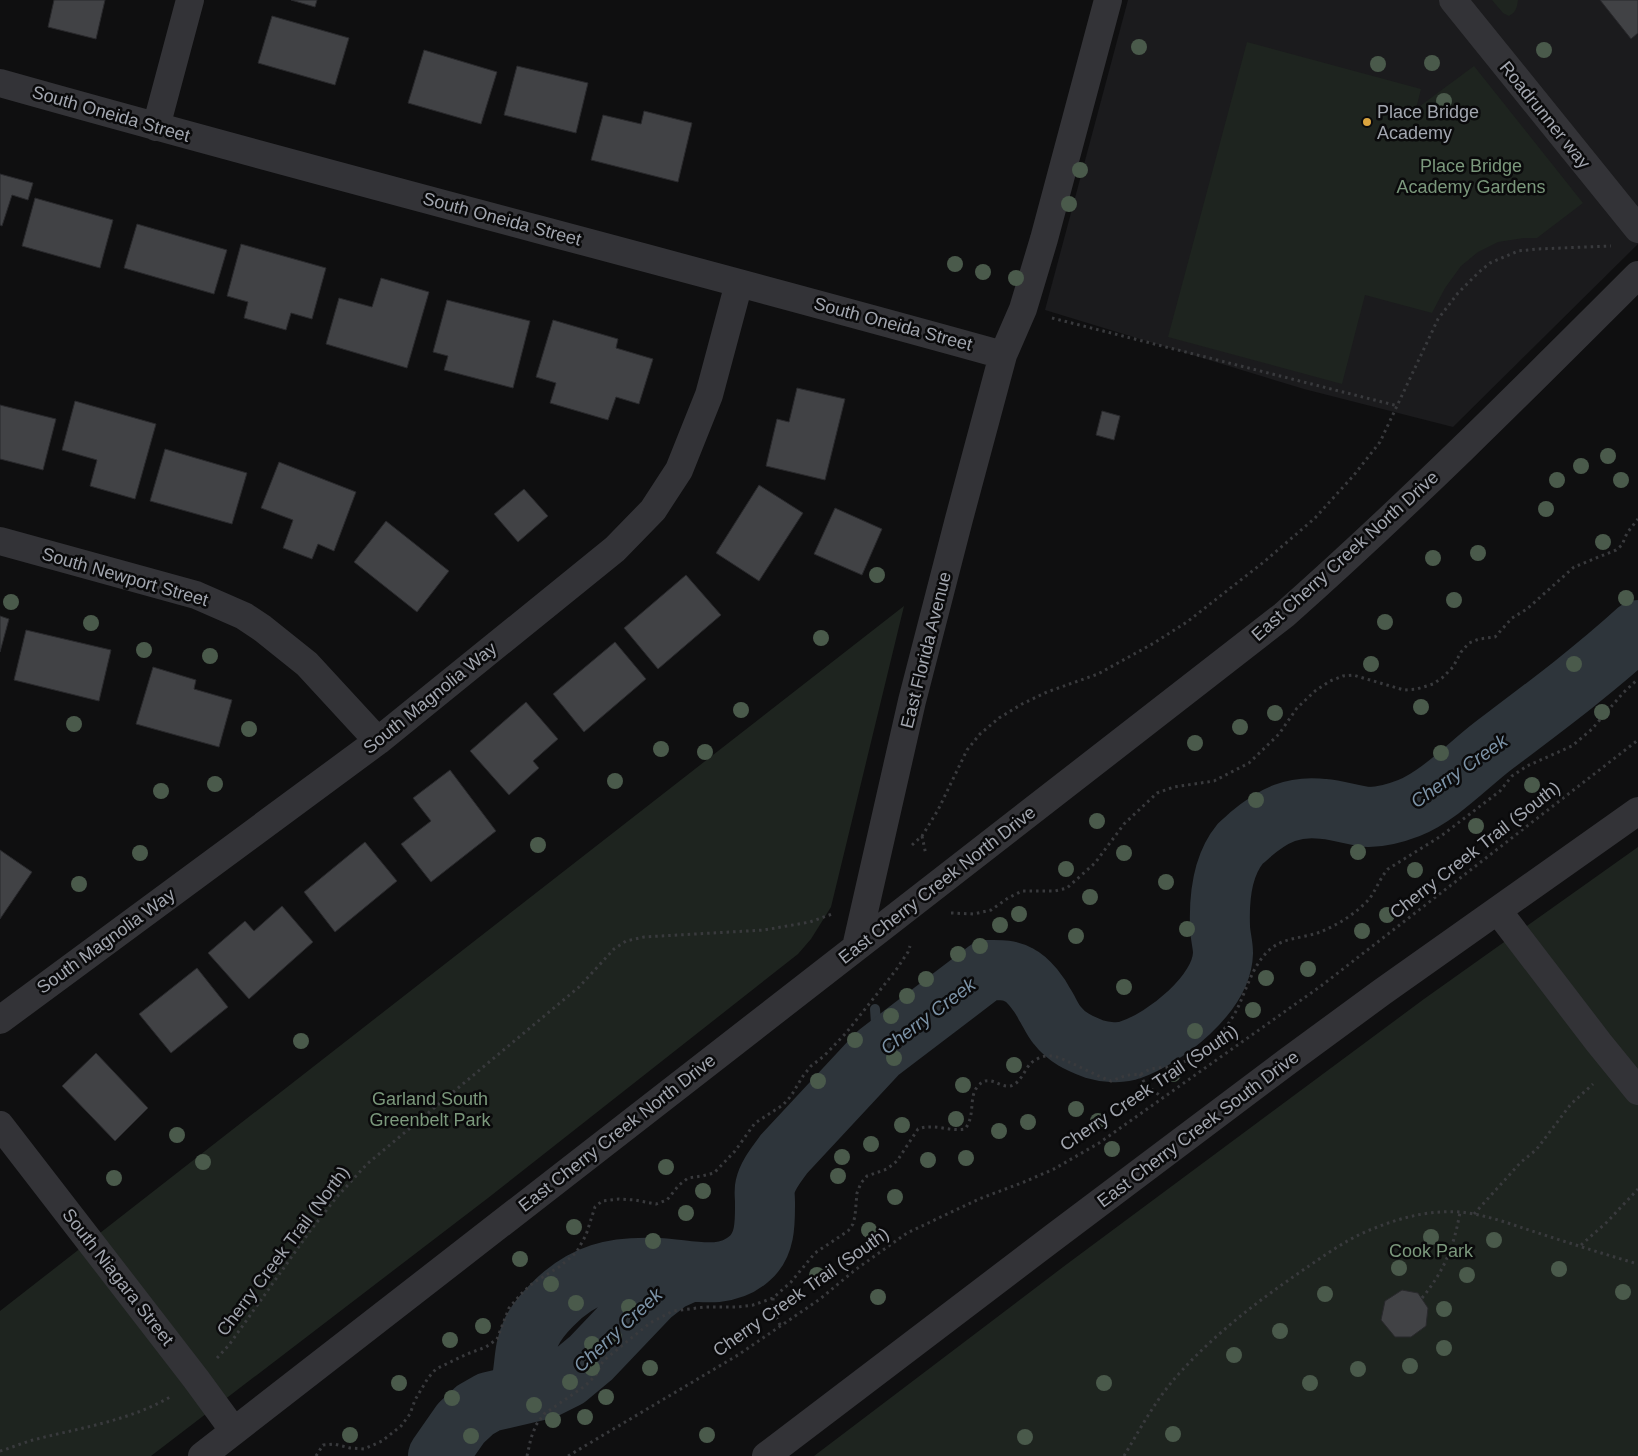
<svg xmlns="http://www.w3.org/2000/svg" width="1638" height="1456" font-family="Arial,sans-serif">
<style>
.built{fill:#1b1b1d}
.green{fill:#1e241f}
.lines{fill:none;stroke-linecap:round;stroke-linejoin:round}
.stream{stroke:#2e353b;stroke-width:10}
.river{stroke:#2e353b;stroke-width:60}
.building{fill:#414245;stroke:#29292c}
.path{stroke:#393a3d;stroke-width:3;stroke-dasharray:2.5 4;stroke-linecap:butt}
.minor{stroke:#333337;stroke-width:28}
.tree{fill:#4a5a4b}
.poi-dot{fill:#daa43e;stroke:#0a0a0b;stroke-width:2}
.labels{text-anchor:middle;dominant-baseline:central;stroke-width:5;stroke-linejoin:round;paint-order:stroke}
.poi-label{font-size:18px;fill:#a2a6af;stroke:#0a0a0b;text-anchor:start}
.street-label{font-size:18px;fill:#a2a6af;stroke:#0a0a0b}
.park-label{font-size:18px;fill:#7b987c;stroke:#0a0a0b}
.water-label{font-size:19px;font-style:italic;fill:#7c93a7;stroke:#0a0a0b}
</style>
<rect width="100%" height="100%" fill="#0f0f10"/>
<path class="built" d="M1128,0H1638V244L1453,427L1304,389L1045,310Z"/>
<path class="green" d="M1492,0H1518C1517,8 1516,12 1509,16L1503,13Z
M1247,42L1421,89L1416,109L1474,66L1583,203L1537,238H1524L1498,242L1478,252L1461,266L1445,288L1432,313L1365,295L1342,384L1168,337Z
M904,606L831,907L811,939L798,954L488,1198L151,1456H0V1311Z
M1638,847V1456H814L1067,1264L1424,999Z"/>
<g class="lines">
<path class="stream" d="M875,1009L878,1053"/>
<path class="river" d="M518,1395C526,1374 522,1352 531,1333C536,1322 544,1313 552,1305C583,1273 614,1266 658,1268C688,1269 724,1282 750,1258C766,1244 765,1221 765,1202C765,1197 764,1191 765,1187C768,1174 777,1164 784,1154L878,1053L987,970C998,970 1009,969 1019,975C1029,980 1040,995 1045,1005C1049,1011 1052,1019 1057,1025C1067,1038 1079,1043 1094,1049C1104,1052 1120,1054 1130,1050C1165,1038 1222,994 1223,953C1223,944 1220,935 1220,926C1219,898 1222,866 1240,844C1243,841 1247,838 1250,835C1273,815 1294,805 1324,809C1339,810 1354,816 1369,817C1383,817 1396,813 1409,808C1439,796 1467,766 1493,746C1542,709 1592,672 1638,630
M438,1456L461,1423L475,1410L489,1402L545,1389L567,1378L591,1358L651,1295L669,1281L689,1272"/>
</g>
<path class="building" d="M54,0H105L96,39L48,27Z
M291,0H317L315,7Z
M1600,0H1638V33L1631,39Z
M272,16L349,38L335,85L258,63Z
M424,50L497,72L481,124L408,103Z
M517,66L588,83L576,133L504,115Z
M644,111L692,123L678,182L591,160L603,115L641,124Z
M0,174L33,183L28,200L12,195L2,226L0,225Z
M35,198L113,220L100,268L22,246Z
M137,224L227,250L214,294L124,268Z
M241,244L326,268L312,319L291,313L286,330L244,318L248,302L227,296Z
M381,278L429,292L407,368L326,344L339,298L372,307Z
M447,300L530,321L513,388L444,370L448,356L433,352Z
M553,320L618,339L616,348L653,359L639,404L616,397L608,420L550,403L556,383L536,377Z
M797,388L845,399L825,480L766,466L777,419L789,422Z
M75,401L156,424L135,499L90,486L97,460L62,450Z
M0,405L56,419L43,470L0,459Z
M1102,411L1120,416L1114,440L1096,435Z
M165,449L247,473L232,524L150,501Z
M279,462L356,492L334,551L318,544L312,559L283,548L293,520L261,508Z
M759,485L803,513L759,581L716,553Z
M524,489L548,516L518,542L494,514Z
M835,508L882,529L862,575L814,554Z
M386,521L449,571L417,612L354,562Z
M686,575L721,615L658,669L624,628Z
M0,616L9,619L0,652Z
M26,630L111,650L99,701L14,680Z
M615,642L646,679L584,732L553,694Z
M153,667L196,680L194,689L232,700L219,747L136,724Z
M526,702L558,739L533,761L539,768L509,795L470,751Z
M450,770L496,831L431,882L401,844L431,821L413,798Z
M365,842L397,881L335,932L304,892Z
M0,850L32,872L0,919Z
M282,906L313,942L249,999L208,953L245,921L254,931Z
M197,968L228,1007L171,1053L139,1014Z
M96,1053L148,1108L115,1141L62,1086Z
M1402,1290L1418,1293L1428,1308L1426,1326L1411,1337H1395L1381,1320L1385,1301Z"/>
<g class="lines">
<path class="path" d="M1052,318L1398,406
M922,836L926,855
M912,845L922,836L938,810L967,750L980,734L999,718L1022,704L1047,692L1098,674L1154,643L1187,622L1265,561L1315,518L1354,475L1380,442L1438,319L1458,293L1479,272L1490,263L1518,251L1537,249L1611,246
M951,913L974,914L991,910L1008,898L1022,891H1055L1067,888L1095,863L1124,824L1157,793L1174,787L1214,781L1249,763L1279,734L1297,708L1315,691L1330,681L1343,676L1353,675L1404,690L1417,689L1433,684L1442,678L1453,667L1461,652L1469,643L1479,639L1495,637L1512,618L1527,609L1574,567L1616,550L1622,545L1627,533L1638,519
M1140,1074L1145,1084L1163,1098
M1474,1214L1521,1162L1536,1150L1571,1104L1593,1084
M1581,1245L1607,1222L1638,1189
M773,1298L774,1312L781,1327
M1422,1298C1444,1271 1454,1247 1460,1212
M217,1358L229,1345L310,1231L336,1198L367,1164L579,987L614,949L626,941L644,937L764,930L810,922L832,914
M0,1451C11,1448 22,1443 33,1440C79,1428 129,1421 170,1397
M316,1456L323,1445L334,1444L350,1448L364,1449L382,1441L401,1426L410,1414L415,1400L428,1378L436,1369L467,1354L486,1347L497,1339L509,1308L521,1294L533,1283L559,1267L576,1253L586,1235L595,1207L602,1201L619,1199L635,1200L656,1204L667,1200L679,1185L688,1178L702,1176L714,1173L735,1151L755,1123L783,1105L791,1096L803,1076L811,1066L824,1056L846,1033L896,970L908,952L910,946
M527,1456L531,1438L536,1425L544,1414L585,1386L596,1375L603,1361L650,1323L673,1311L705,1307H738L753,1305L773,1298L791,1282L815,1253L848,1231L853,1224L855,1216L857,1193L861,1183L867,1176L887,1169L897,1161L918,1129C934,1123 949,1132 965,1129C976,1115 968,1097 978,1086C989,1073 999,1088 1010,1086C1020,1084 1024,1071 1030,1064C1035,1059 1044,1055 1051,1056C1057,1056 1064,1060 1069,1062C1083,1068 1097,1076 1111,1081C1117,1079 1123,1076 1129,1075C1133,1074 1137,1075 1141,1074C1144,1073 1147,1070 1151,1069C1159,1067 1169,1068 1177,1065C1203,1055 1228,1030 1239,1005C1248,985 1255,960 1273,947C1287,937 1305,938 1320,932C1338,925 1358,912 1370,898C1377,888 1380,878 1388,869L1441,836L1500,791L1512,776L1527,766L1572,746L1592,729L1623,693L1638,679
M568,1456L738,1355L820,1299L855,1270L907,1233L979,1199L1024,1182L1054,1169L1099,1143L1321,986L1638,740
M1124,1456C1140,1429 1155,1401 1176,1377C1214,1334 1259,1300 1306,1268C1328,1253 1350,1237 1375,1228C1402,1217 1431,1210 1460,1212C1482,1214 1505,1222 1526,1229C1563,1241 1600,1253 1638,1264"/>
<path class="minor" d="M1453,0L1638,229
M0,83C333,177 669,262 1003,355
M156,127L190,0
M0,541L196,595L244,616L262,628L307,664L378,741
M1498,911L1599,1043L1638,1091
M856,947L912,701L959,519L1003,355L1023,309L1044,239L1108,0
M0,1020L378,741L615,549L653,510L679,470L709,395L739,283
M0,1125L196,1379L234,1431
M202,1456L1284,615C1407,506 1522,391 1638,275
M766,1456L1054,1237L1288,1061L1382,992L1638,811"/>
</g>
<g class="tree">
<circle cx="1139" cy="47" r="8"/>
<circle cx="1544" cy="50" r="8"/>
<circle cx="1432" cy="63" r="8"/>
<circle cx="1378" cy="64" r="8"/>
<circle cx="1444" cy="101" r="8"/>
<circle cx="1080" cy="170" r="8"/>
<circle cx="1069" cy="204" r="8"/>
<circle cx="955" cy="264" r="8"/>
<circle cx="983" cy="272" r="8"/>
<circle cx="1016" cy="278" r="8"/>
<circle cx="1608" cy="456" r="8"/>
<circle cx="1581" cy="466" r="8"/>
<circle cx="1557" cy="480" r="8"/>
<circle cx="1621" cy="480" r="8"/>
<circle cx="1546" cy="509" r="8"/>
<circle cx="1603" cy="542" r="8"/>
<circle cx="1478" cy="553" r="8"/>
<circle cx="1433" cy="558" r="8"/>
<circle cx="877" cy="575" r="8"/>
<circle cx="1626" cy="598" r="8"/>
<circle cx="1454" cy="600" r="8"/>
<circle cx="11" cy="602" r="8"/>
<circle cx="1385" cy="622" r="8"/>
<circle cx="91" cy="623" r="8"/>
<circle cx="821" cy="638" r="8"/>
<circle cx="144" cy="650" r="8"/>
<circle cx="210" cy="656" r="8"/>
<circle cx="1371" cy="664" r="8"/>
<circle cx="1574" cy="664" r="8"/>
<circle cx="1421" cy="707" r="8"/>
<circle cx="741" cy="710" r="8"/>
<circle cx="1602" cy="712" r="8"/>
<circle cx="1275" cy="713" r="8"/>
<circle cx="74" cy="724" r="8"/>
<circle cx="1240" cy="727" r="8"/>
<circle cx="249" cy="729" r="8"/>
<circle cx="1195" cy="743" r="8"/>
<circle cx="661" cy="749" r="8"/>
<circle cx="705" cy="752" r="8"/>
<circle cx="1441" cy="753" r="8"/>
<circle cx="615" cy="781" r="8"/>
<circle cx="215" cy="784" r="8"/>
<circle cx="1532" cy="785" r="8"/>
<circle cx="161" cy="791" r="8"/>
<circle cx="1256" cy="800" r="8"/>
<circle cx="1097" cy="821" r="8"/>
<circle cx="1476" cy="826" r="8"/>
<circle cx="538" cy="845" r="8"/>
<circle cx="1358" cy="852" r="8"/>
<circle cx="140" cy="853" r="8"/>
<circle cx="1124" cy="853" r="8"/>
<circle cx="1066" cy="869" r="8"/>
<circle cx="1415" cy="870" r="8"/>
<circle cx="1166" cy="882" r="8"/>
<circle cx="79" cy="884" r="8"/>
<circle cx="1090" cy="897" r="8"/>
<circle cx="1019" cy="914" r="8"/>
<circle cx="1387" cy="915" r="8"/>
<circle cx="1000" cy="925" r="8"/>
<circle cx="1187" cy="929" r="8"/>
<circle cx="1362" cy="931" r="8"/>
<circle cx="1076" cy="936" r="8"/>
<circle cx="980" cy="946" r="8"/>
<circle cx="958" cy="954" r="8"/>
<circle cx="1308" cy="969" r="8"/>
<circle cx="1266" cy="978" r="8"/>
<circle cx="926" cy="979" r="8"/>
<circle cx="1124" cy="987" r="8"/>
<circle cx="907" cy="996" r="8"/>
<circle cx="1253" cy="1010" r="8"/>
<circle cx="891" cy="1016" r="8"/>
<circle cx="1195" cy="1031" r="8"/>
<circle cx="855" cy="1040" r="8"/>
<circle cx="301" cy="1041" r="8"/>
<circle cx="894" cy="1058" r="8"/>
<circle cx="1014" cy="1065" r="8"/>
<circle cx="1173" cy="1074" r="8"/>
<circle cx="818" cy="1081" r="8"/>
<circle cx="963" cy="1085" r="8"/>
<circle cx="1076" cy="1109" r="8"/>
<circle cx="956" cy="1119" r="8"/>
<circle cx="1098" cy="1121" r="8"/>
<circle cx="1028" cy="1122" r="8"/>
<circle cx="902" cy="1125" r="8"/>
<circle cx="999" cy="1131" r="8"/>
<circle cx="177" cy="1135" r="8"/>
<circle cx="871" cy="1144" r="8"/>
<circle cx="1112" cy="1149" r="8"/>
<circle cx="842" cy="1157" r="8"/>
<circle cx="966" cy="1158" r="8"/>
<circle cx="928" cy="1160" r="8"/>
<circle cx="203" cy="1162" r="8"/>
<circle cx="666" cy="1167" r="8"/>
<circle cx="838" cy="1176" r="8"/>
<circle cx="114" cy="1178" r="8"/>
<circle cx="703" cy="1191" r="8"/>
<circle cx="895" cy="1197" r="8"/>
<circle cx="686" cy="1213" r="8"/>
<circle cx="574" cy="1227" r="8"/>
<circle cx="869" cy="1230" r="8"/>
<circle cx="1431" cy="1237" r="8"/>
<circle cx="1494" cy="1240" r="8"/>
<circle cx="653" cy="1241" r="8"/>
<circle cx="520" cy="1259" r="8"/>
<circle cx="1399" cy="1268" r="8"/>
<circle cx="1559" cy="1269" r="8"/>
<circle cx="817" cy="1275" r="8"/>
<circle cx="1467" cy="1275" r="8"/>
<circle cx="551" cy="1284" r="8"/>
<circle cx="1623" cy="1292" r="8"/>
<circle cx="1325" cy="1294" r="8"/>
<circle cx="878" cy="1297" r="8"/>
<circle cx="576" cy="1303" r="8"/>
<circle cx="629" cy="1307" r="8"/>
<circle cx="1444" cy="1309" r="8"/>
<circle cx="483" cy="1326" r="8"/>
<circle cx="1280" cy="1331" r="8"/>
<circle cx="614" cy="1337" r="8"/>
<circle cx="450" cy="1340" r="8"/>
<circle cx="592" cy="1344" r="8"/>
<circle cx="1444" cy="1348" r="8"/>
<circle cx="1234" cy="1355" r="8"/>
<circle cx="1410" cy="1366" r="8"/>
<circle cx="592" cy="1368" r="8"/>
<circle cx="650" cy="1368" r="8"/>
<circle cx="1358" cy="1369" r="8"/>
<circle cx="570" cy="1382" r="8"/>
<circle cx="399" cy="1383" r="8"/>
<circle cx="1104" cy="1383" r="8"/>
<circle cx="1310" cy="1383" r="8"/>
<circle cx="606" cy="1397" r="8"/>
<circle cx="452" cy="1398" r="8"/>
<circle cx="534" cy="1405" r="8"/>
<circle cx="585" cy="1417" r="8"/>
<circle cx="553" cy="1420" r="8"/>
<circle cx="1173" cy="1434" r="8"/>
<circle cx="350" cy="1435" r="8"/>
<circle cx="707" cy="1435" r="8"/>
<circle cx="471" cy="1436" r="8"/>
<circle cx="1025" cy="1437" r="8"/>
</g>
<circle class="poi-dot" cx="1367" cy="122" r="5"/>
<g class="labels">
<g class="poi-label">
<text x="1377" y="112">Place Bridge<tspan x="1377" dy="21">Academy</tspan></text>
</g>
<g class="street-label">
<text transform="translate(111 114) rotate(16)">South Oneida Street</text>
<text transform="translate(1545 115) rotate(51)">Roadrunner way</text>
<text transform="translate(502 219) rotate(15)">South Oneida Street</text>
<text transform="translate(893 324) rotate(15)">South Oneida Street</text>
<text transform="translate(1345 556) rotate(-42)">East Cherry Creek North Drive</text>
<text transform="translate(125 577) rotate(16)">South Newport Street</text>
<text transform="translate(926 650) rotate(-76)">East Florida Avenue</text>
<text transform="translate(430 698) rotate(-39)">South Magnolia Way</text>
<text transform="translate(1475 850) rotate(-38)">Cherry Creek Trail (South)</text>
<text transform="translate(937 885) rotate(-38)">East Cherry Creek North Drive</text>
<text transform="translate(106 941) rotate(-36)">South Magnolia Way</text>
<text transform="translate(1149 1088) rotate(-34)">Cherry Creek Trail (South)</text>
<text transform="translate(1198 1129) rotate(-37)">East Cherry Creek South Drive</text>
<text transform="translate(617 1133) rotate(-38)">East Cherry Creek North Drive</text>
<text transform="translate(283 1251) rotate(-53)">Cherry Creek Trail (North)</text>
<text transform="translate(118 1277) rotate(52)">South Niagara Street</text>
<text transform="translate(801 1292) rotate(-35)">Cherry Creek Trail (South)</text>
</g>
<g class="park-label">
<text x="1471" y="166">Place Bridge<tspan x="1471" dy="21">Academy Gardens</tspan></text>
<text x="430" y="1099">Garland South<tspan x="430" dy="21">Greenbelt Park</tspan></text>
<text x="1431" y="1251">Cook Park</text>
</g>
<g class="water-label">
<text transform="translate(1459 771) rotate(-35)">Cherry Creek</text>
<text transform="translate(928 1016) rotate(-37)">Cherry Creek</text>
<text transform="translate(618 1330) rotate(-43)">Cherry Creek</text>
</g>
</g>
</svg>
